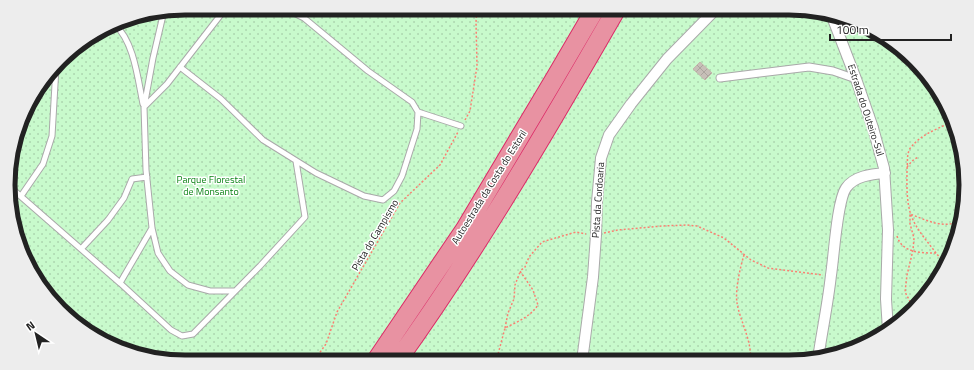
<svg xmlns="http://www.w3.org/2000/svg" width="974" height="370" font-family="'Titillium Web',sans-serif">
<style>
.park{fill:url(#park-dots)}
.building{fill:url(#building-cross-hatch);stroke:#c4b6ab}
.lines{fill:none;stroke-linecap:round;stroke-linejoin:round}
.service-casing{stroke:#a9a9a9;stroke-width:7}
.pedestrian-casing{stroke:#a9a9a9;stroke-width:9}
.minor-casing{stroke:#a9a9a9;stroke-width:12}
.motorway-casing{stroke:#dc2a67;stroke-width:20}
.path{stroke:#fa8072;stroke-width:1.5;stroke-dasharray:2 2;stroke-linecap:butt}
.service{stroke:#fff;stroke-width:5}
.pedestrian{stroke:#fff;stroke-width:7}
.minor{stroke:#fff;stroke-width:10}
.motorway{stroke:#e892a2;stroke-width:18}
.labels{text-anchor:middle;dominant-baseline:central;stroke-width:3;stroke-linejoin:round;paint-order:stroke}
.street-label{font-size:10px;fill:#222;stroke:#fff}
.park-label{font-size:10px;fill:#0c8416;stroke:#fff}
.rim{fill:none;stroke:#222;stroke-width:5}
</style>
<defs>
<pattern id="park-dots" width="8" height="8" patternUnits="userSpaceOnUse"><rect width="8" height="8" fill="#c8facc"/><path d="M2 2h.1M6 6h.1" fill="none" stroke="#acd6af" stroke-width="1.8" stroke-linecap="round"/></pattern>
<pattern id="building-cross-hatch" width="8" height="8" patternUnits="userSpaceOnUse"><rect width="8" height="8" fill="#c7bfb8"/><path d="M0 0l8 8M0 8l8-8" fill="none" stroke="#aba49e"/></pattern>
</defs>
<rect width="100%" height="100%" fill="#f2efe9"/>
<path class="park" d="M185,8H789L835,14L897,45L942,97L965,162L960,231L936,283L906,318L867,344L812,360L185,362L139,356L77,326L38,283L11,220L10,162L32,97L68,52L128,17Z"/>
<path class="building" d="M700,62L712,73L705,80L693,69Z"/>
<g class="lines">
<g class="service-casing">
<path id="service" d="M164,11L153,58L144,107L146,170L152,228L158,253L170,271L188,285L210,291H235
M115,25C134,41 138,80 143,104
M180,67L221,99L263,140L316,173L364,196L383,200L394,191L402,176L417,129L418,112L412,102L368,71L304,18L284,8
M145,106L167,84L226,8
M418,112L461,126
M10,187L120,283
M21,196L43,164L52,136L56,67
M152,228L120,283L171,330L182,336L193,334L260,266L305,217L296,161
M81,249L108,220L124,198L132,179L147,177"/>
</g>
<g class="pedestrian-casing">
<path id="pedestrian" d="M720,78L809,67L833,71L856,79"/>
</g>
<g class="minor-casing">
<path id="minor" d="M831,14L856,79L873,128L884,168L888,230L886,299L888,330
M818,359C822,331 828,303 831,275C834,256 837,201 846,188C854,176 872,174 885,173
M582,361L593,277L596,235L597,202L601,158L609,135L631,104L667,59L717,8"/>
</g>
<g class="motorway-casing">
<path id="motorway" d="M397,361C478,248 548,128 617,8
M375,362L465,229L555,78L596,8"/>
</g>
<path class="path" d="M465,120L470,111L477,66L476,22L477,8
M907,167L912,161L918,157
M604,233L618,230L662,226L687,225L697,226L724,238L751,260L768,268L823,275
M897,236C902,253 921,253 936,253L945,264
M936,253C927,241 916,229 911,215C906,200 907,184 907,169C908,161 906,152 912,146C922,134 938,129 951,122
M744,255C740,268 735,290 737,303C740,321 753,343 750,361
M914,309L905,292L907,275L913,250L914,238L910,224V214C926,220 944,230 961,220
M505,328L508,313L514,299L515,285L520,272
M495,361L497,358L505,328C517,322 530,317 538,305L533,290L520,271L525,267L529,257L542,242L576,232L586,234
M313,362L326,344L337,312L400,203L440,165L458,132"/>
<use href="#service" class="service"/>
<use href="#pedestrian" class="pedestrian"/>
<use href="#minor" class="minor"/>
<use href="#motorway" class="motorway"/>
</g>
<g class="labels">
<g class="street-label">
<text transform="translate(866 110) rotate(72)">Estrada do Outeiro-Sul</text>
<text transform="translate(489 187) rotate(-58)">Autoestrada da Costa do Estoril</text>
<text transform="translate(598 200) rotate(-86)">Pista da Cordoaria</text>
<text transform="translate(375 235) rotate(-59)">Pista do Campismo</text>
</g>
<g class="park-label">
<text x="211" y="179">Parque Florestal<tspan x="211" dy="12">de Monsanto</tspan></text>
</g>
</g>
<path d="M0 0H974V370H0ZM185 15H789A170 170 0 0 1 959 185V185A170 170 0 0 1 789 355H185A170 170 0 0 1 15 185V185A170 170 0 0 1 185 15Z" fill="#ededed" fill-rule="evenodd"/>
<path class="rim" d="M185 15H789A170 170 0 0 1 959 185V185A170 170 0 0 1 789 355H185A170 170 0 0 1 15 185V185A170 170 0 0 1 185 15Z"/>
<g transform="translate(36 334) rotate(325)" stroke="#ffffff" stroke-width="3" paint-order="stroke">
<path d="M0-3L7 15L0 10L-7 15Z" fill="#222222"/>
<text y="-6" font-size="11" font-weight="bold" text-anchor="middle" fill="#222222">N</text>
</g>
<path d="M830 34v6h121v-6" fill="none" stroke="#222222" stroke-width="2"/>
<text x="836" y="34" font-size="12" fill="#222222" stroke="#ffffff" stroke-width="3" paint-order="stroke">100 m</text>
</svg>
